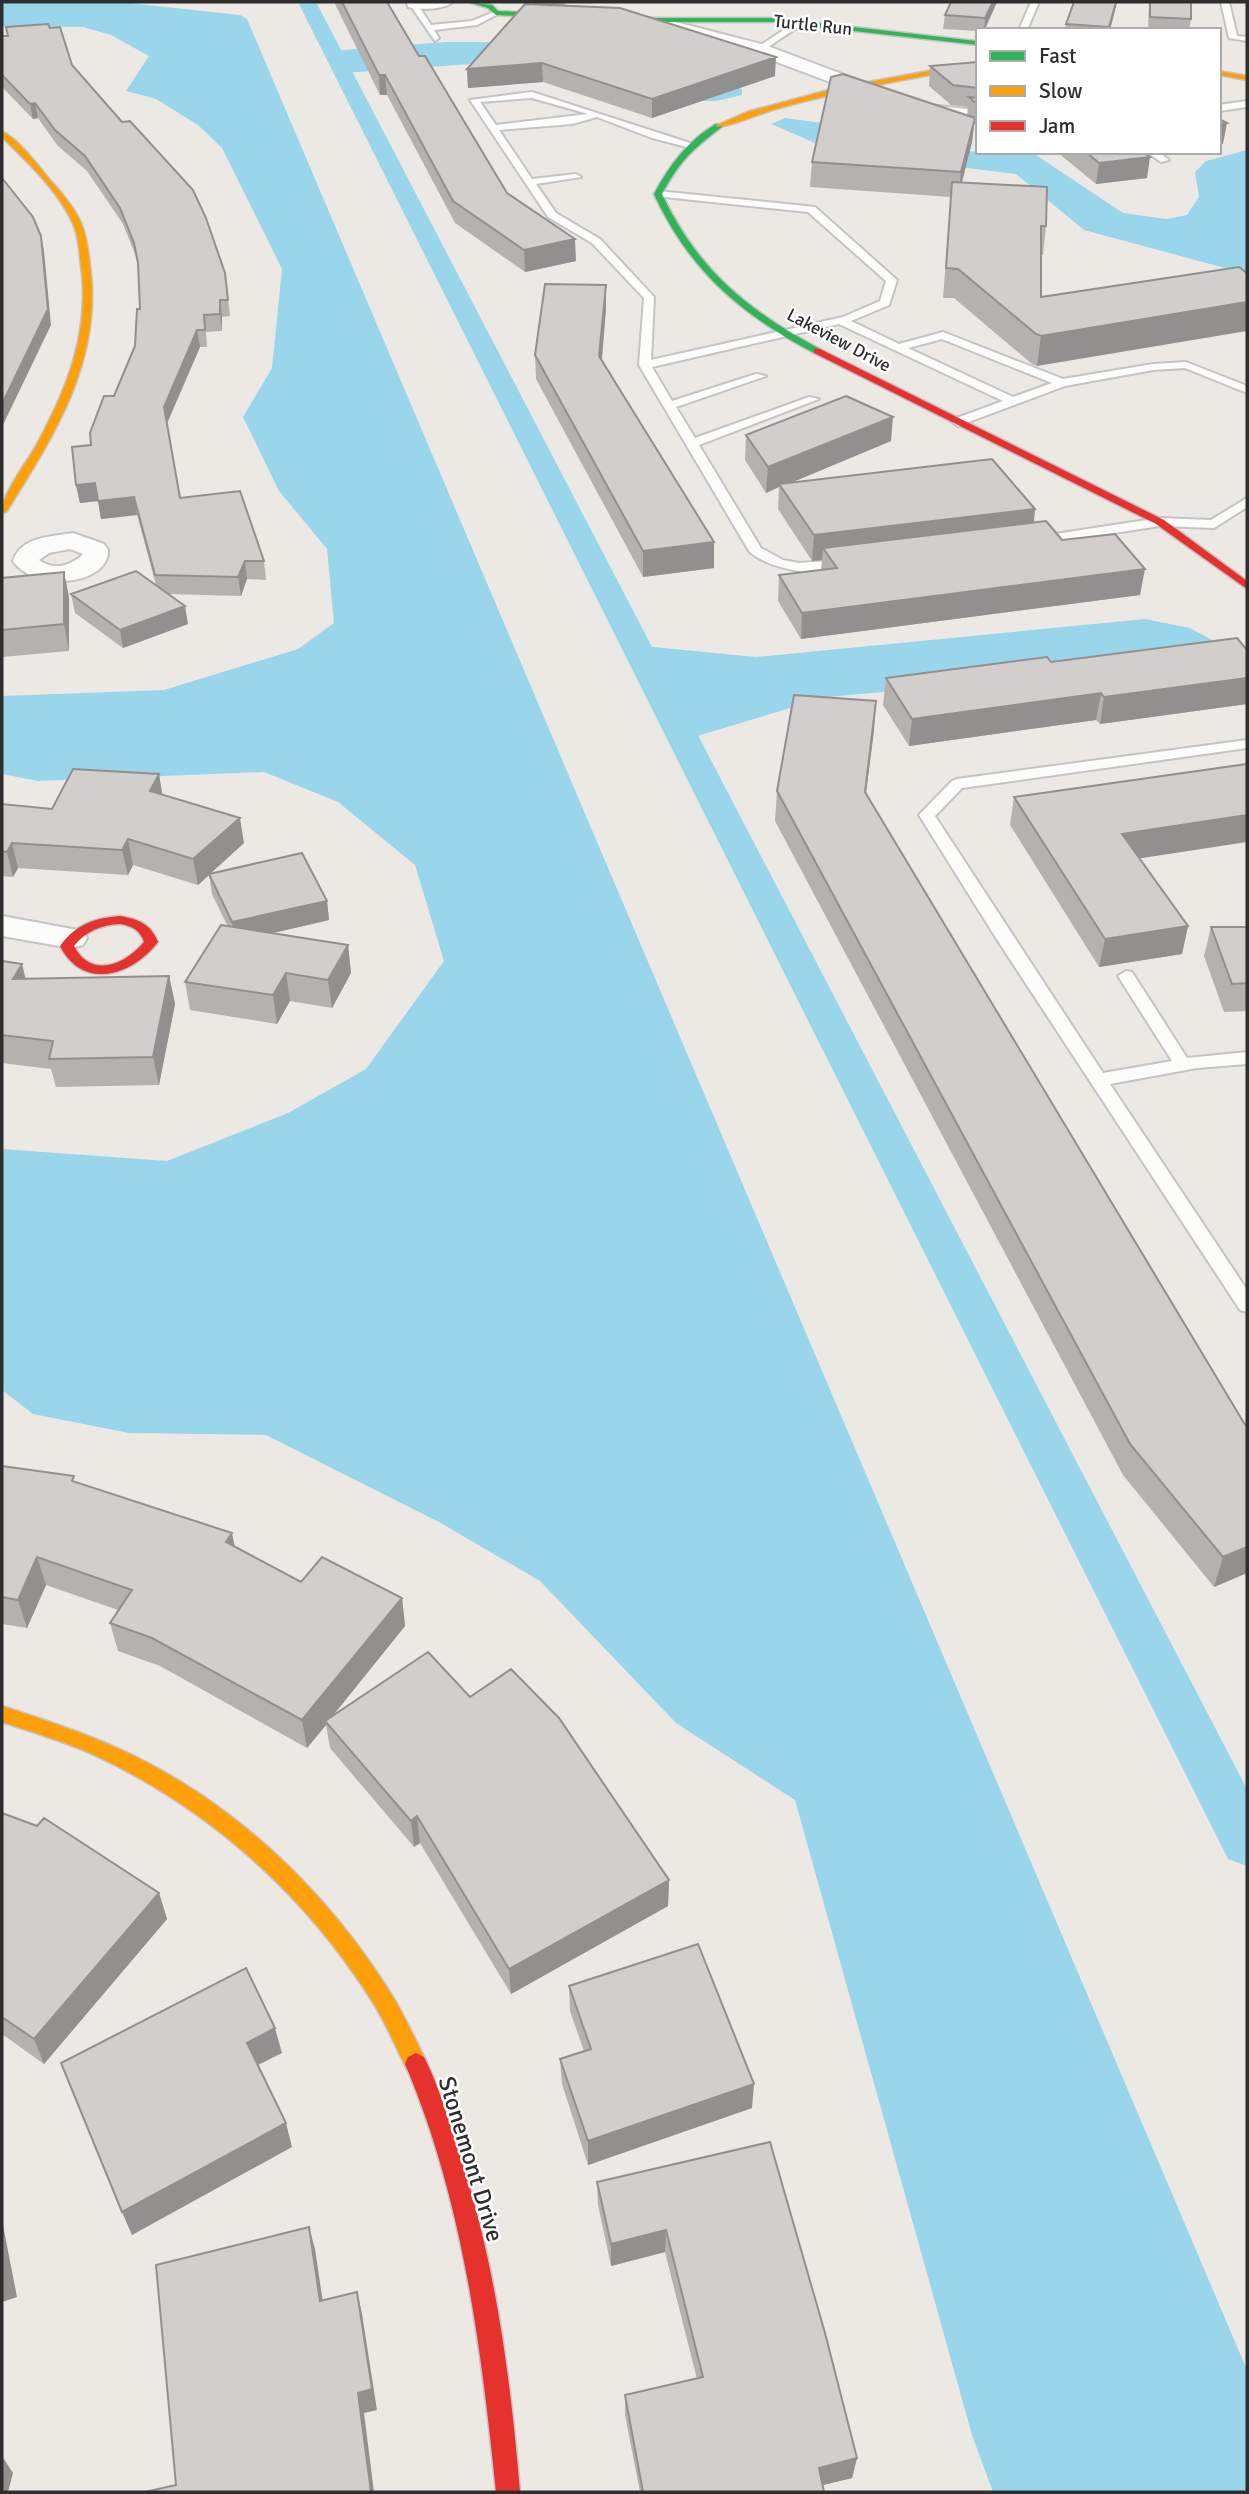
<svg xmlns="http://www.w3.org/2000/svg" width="1249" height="2494" font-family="Signika,sans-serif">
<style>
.water{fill:#99d6ec}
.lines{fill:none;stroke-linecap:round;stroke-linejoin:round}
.canal{fill:#99d6ec;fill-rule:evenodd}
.lane-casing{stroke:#c5c4c5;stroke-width:4}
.street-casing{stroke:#c5c4c5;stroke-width:4}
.fast-casing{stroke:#c5c4c5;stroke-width:3}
.slow-casing{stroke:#c5c4c5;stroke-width:3}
.jam-casing{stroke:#c5c4c5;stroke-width:3}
.lane{fill:#fcfcfb;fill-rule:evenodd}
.street{fill:#fcfcfb;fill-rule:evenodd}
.fast{fill:#30b455;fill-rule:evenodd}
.slow{fill:#ff9f0a;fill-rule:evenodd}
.jam{fill:#e5322d;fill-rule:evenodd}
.wall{fill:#b4b1af}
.shaded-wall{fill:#92908e}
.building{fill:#d1cecb;stroke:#92908e;stroke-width:2}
.labels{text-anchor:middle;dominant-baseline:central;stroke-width:5;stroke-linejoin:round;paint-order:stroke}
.far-street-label{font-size:18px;fill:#2e2e2e;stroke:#fff}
.near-street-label{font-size:24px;fill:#2e2e2e;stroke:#fff}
</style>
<rect width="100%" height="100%" fill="#ece8e4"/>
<path class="water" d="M2,2H119L240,15L247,19L1247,2370V2492H993L972,2435L795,1800L676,1723L540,1581L439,1522L266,1435L129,1433L33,1414L2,1390V1149L167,1161L288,1113L366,1069L444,961L415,865L338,802L264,772L38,781L2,774V696L164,690L298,649L334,623L327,549L279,491L243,417L272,368L282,269L222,148L198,125L156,99L126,91L149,56L111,35L83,27L2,26Z
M445,42H547L699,76L742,89V95L716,101H687L487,63L343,73L332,51Z
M785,118L822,123L874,140L978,152L1036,155L1123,213L1166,219L1187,215L1199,197L1195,172L1206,161L1247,150V274L1084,230L1016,174L886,158L822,146L771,124Z
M1145,619L1190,628L1223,646L1220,662L827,697L684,740L633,645L756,657Z"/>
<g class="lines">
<path class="canal" d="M298,2H316L1247,1789V1866L1228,1859Z"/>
<g class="lane-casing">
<path id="lane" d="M408,2H416L431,25L472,21L496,11L500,13L477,25L434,30L439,38L435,41Z
M1031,2H1039L1027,30H1019Z
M1221,2H1229L1237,36L1247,37V41L1229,38Z
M797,21L804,23L762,51L755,49Z
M532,92L696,145L691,148L652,138L597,117L572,124L499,130L532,179L576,174L581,177L536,184L556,213L600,239L654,297L651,360L843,317L880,301L886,281L808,212L655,196L658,191L815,207L897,280L889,305L851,321L899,344L943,332L1063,379L1153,364L1186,362L1247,386V393L1185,368L1153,370L1065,386L958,426L952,422L954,419L1003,401L839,324L652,367L672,401L756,374L766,376L676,407L695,438L809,397L819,399L699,445L761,548L783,560L799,563L845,560L852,564C830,581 768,570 749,551L639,365L644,298L592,243L548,217L470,100ZM532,98L588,114L496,125L480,102ZM942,339L1052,383L1013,397L908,348Z
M1247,101V107L1219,111V105Z
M927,105L978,110V116L924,110Z
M1147,152H1159L1169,160L1161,162Z
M1247,498V507L1214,528L1160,526L1035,545L1029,541L1035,537L1160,518L1211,520Z
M1247,740V748L962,788L935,816L1103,1073L1172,1061L1118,976L1126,971L1132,972L1187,1058L1247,1052V1064L1197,1068L1110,1084L1247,1290V1312L1240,1310L996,938L919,815L952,781L957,779Z"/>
</g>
<g class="street-casing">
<path id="street" d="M407,2H453C443,10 421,10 408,7Z
M668,20L765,45L858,80L861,84L858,88H846L753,53L662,29V21Z
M73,533L104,544L108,550C110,585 35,593 13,561C21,536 51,537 73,533ZM70,549L83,554C71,566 54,571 39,560L49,553Z
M2,916L83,931L87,938L83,945L71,948L2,936Z"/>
</g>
<g class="fast-casing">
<path id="fast" d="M468,2L492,5L498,11L650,18H774L976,41L978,45L774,22H650L496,15L488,8Z
M716,124L723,126C693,149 681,159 662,194C697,269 748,311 820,349V353H814C740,314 689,270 654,194C670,165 687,141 716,124Z"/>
</g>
<g class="slow-casing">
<path id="slow" d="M978,62V66C910,79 843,90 776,109C764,112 723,130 715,126L747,112L836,88Z
M1219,71L1247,76V80L1219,75Z
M2,131C20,141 37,164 50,180C62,193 74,207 81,223C87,236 88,251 90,265C103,359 55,434 7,511L2,514C1,494 27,463 37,444C68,387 90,331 81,266C79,252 79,236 73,224C59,191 27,162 2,137Z
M2,1706C51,1722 100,1738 146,1762C244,1813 327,1894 386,1986C401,2008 412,2033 424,2057L427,2064L424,2071L416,2075L408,2071C396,2048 386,2023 372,2001C304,1893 207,1807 92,1754C63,1741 32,1732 2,1722Z"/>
</g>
<g class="jam-casing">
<path id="jam" d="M814,349H820L1164,520L1247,581V589L1156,524L814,353Z
M120,916C138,919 151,924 158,942C132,976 83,991 60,946C75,925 94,918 120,916ZM120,924C132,926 140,930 144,942C125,965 91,979 74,946C86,931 101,925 120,924Z
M416,2053L424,2057C436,2080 444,2106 452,2131C493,2247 510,2370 520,2492H496C481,2346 463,2200 405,2064L408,2057Z"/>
</g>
<use href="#lane" class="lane"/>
<use href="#street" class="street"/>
<use href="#fast" class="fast"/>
<use href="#slow" class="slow"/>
<use href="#jam" class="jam"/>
</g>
<path class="wall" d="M334,2H387L419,56L507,193L576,261L525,272L455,223L387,95H380Z
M533,2H565V5L775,76L652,118L543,82L468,88L467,69L533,4Z
M951,2H997L985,30H978V31L943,29L945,15Z
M1117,2L1110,30H1065L1066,24Z
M1149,2H1191V19L1189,30H1148Z
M6,27L50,28L72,65L225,273L230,316L222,317V331L206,332L207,347H200L167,424L180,498L264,561L266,580L247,579L241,596L169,594L188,624L123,648L75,613L71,594L156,585L137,515L101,519L98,501L80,503L76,485L91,445L114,396L135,346L140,309L138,266L137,259L123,224L87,171L57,145L38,118L33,119L2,87V36H8Z
M978,62V127L974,124L972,142L962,183L1046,226L1043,255H1041V297L1239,267L1037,366L1032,364L954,298H943L951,197L810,187L812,162L967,115L968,107L951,105L929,86L930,66Z
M1057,152H1147V178L1096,184Z
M606,285V308L602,360L714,568L643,577L536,379L535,355Z
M746,435L891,441L790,483L1035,509L1034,523L1062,540L1140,595L801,639L778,601L779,575L821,570L822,560L812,561L778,509L779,487L766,493L745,460Z
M64,572L69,598V651L2,657V578Z
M1247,650V704L1100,724L1096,720L909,746L883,705L886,678L1051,662Z
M874,730L866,794L1247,1573L1214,1587L1123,1475L775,821L777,791Z
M159,774L162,795L244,843L209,874L327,901L329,920L272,933L348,945L351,973L332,1008L290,1001L277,1024L190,1010L185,982L228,927L212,894L209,875L198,885L133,865L128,875L18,868L13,877L2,876V804L52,809Z
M1014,797L1139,858L1188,926L1182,954L1099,967L1010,825Z
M1211,927H1247V1011L1224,1012L1204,956Z
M2,961L26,979L169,976L175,1004L159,1085L56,1087L51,1069L2,1063Z
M2,1466L76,1482L234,1547L301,1582L402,1598L405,1626L333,1715L470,1697L669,1880L668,1906L511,1994L420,1843L414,1847L330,1748L326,1725L307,1748L160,1666L118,1651L110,1623L118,1610L46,1585L27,1628L2,1624Z
M2,1813L159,1893L167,1919L44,2064L2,2034Z
M569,1986L752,2108L588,2165L562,2084L560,2059L584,2051L570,2011Z
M770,2142L857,2458L852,2478L823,2485L824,2492H640L625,2415V2395L697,2379L665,2252L611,2266L598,2205L597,2182Z"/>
<path class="shaded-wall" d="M993,2H997L984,30L985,18Z
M1116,2H1117L1110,30H1109Z
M776,57L775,76L652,118V99Z
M542,63L543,82L468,88L467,69Z
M379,75H385L387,95H380Z
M35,103L38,118L33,119L30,104Z
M975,118L972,142L958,197L961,172Z
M1227,123L1223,144H1219V124Z
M1150,157L1147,178L1096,184L1099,163Z
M41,236L44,251L51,325L2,427V404Z
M575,239L576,261L525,272L524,250Z
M606,285V308L600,380L599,356Z
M220,300L222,317V331L220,314Z
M1247,302V331L1037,366L1041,336Z
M197,330L200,347L166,425L164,407Z
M893,417L891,441L781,487L779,484V487L766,493L768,467Z
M95,483L134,497L137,515L101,519L98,501L80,503L76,485Z
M1035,509L1032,535L823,548L822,560L812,561L814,535Z
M714,542V568L643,577V551Z
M245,561L247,579L241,596L238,577Z
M1145,569L1140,595L801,639L802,613Z
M64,572L69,598V651L64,624Z
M185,606L188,624L123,648L120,630Z
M1247,678V704L1100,724L1104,697Z
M1101,693L1096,720L909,746L912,719Z
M876,701L874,730L862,822L865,792Z
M159,774L163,799L150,791Z
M1247,815V842L1116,862L1122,834Z
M240,818L244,843L198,885L193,859Z
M128,839L133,865L128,875L122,850Z
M12,843L18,868L13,877L7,852Z
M327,901L329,920L235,942L232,922Z
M1188,926L1182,954L1099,967L1105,939Z
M348,945L351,973L332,1008L328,980Z
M22,964L29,992L13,979Z
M286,973L290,1001L277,1024L273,995Z
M169,976L175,1004L159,1085L153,1057Z
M232,1533L238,1562L226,1542Z
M1247,1547V1573L1214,1587L1223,1557Z
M37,1557L46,1585L27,1628L18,1600Z
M402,1598L405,1626L327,1723L325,1721L326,1725L307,1748L302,1720Z
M417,1816L420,1843L414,1847L411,1821Z
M669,1880L668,1906L511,1994L509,1969Z
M159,1893L167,1919L44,2064L34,2039Z
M275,2028L282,2053L254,2067L247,2043Z
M754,2084L752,2108L588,2165V2141Z
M286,2123L292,2147L132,2235L122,2212Z
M2,2220L17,2297L2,2302Z
M309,2227L315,2249L326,2323L320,2301Z
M666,2230L665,2252L611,2266V2244Z
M357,2292L362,2314L377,2410L364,2413L374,2492H371L358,2393Z
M2,2456L13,2473L8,2492H2Z
M857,2458L852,2478L815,2487L819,2468Z"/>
<path class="building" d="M342,2H387L419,56H425L507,193L575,239L524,250L453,201L385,75H379Z
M951,2H993L985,18L945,15Z
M1074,2H1116L1109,27L1066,24Z
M1150,2H1191V19L1150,17Z
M525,4L620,8L776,57L652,99L542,63L467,69Z
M48,24L50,28L60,27L72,65L122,122L130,121L193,190L206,218L225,273L228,300H220V314L204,315L205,330H197L164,407L180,498L240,491L264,561H245L238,577L155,575L134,497L98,501L95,483L76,485L72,447L91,445L90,433L104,396H114L135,346L137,309H140L138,263L134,243L120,208L85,156L55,130L35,103L30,104L2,75V36H8L6,27Z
M978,62V88L953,85L930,66Z
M843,74L975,118L961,172L812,162L831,77Z
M969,97L978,98V105Z
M1219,119L1227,123L1219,124Z
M1086,152H1143L1150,157L1099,163Z
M2,178L33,217L41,236L48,309L2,404Z
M952,182L1047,187L1046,226H1041V297L1239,267L1247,273V302L1041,336L1036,334L958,269L946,268Z
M545,284L606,285L599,356L714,542L643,551L535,355Z
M846,396L893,417L768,467L746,435Z
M992,459L1035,509L814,535L779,484Z
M1046,521L1062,540L1115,534L1145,569L802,613L779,575L837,568L823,548Z
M136,571L185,606L120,630L71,594Z
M64,572V624L2,630V578Z
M1237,638L1247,650V678L1104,697L1101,693L912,719L886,678L1047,657L1051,662Z
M794,695L876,701L865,792L1244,1423L1247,1427V1547L1223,1557L1130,1444L777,791Z
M1247,764V815L1122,834L1188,926L1105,939L1014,797Z
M73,769L159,774L150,791L240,818L193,859L128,839L122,850L12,843L7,852L2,851V804L52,809Z
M302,853L327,901L232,922L209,874Z
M221,925L348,945L328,980L286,973L273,995L185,982Z
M1211,927H1247V983L1232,984Z
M2,961L22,964L13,979L169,976L153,1057L49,1059L53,1041L2,1035Z
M2,1466L74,1476L72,1481L232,1533L226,1542L301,1582L322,1557L402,1598L302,1720L152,1638L110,1623L132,1590L37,1557L18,1600L2,1597Z
M428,1652L470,1697L511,1669L559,1718L669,1880L509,1969L417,1816L411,1821L325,1721Z
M2,1813L37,1826L44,1818L159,1893L34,2039L2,2017Z
M698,1944L754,2084L588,2141L560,2059L591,2049L569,1986Z
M246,1968L275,2028L247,2043L286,2123L122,2212L61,2063Z
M770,2142L825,2333L857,2458L819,2468L824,2492H643L625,2395L703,2377L666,2230L611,2244L597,2182Z
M309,2227L320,2301L357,2292L372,2389L358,2393L371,2492H145L176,2485L156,2265Z
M2,2261L4,2275L2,2276Z"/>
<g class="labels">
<g class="far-street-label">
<text transform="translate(813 25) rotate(6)">Turtle Run</text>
<text transform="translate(839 340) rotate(28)">Lakeview Drive</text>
</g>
<g class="near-street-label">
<text transform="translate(471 2159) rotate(73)">Stonemont Drive</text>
</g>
</g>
<rect width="1249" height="2494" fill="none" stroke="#2e2e2e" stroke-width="7"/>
<rect x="976" y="28" width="245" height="126" fill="#ffffff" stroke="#ababab" stroke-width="2"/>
<rect x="990" y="51" width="35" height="10" fill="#30b455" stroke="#ababab" stroke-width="2"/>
<text x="1039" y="63" font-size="21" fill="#2e2e2e">Fast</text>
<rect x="990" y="86" width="35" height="10" fill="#ff9f0a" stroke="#ababab" stroke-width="2"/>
<text x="1039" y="98" font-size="21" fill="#2e2e2e">Slow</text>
<rect x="990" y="121" width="35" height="10" fill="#e5322d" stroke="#ababab" stroke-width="2"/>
<text x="1039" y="133" font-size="21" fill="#2e2e2e">Jam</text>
</svg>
